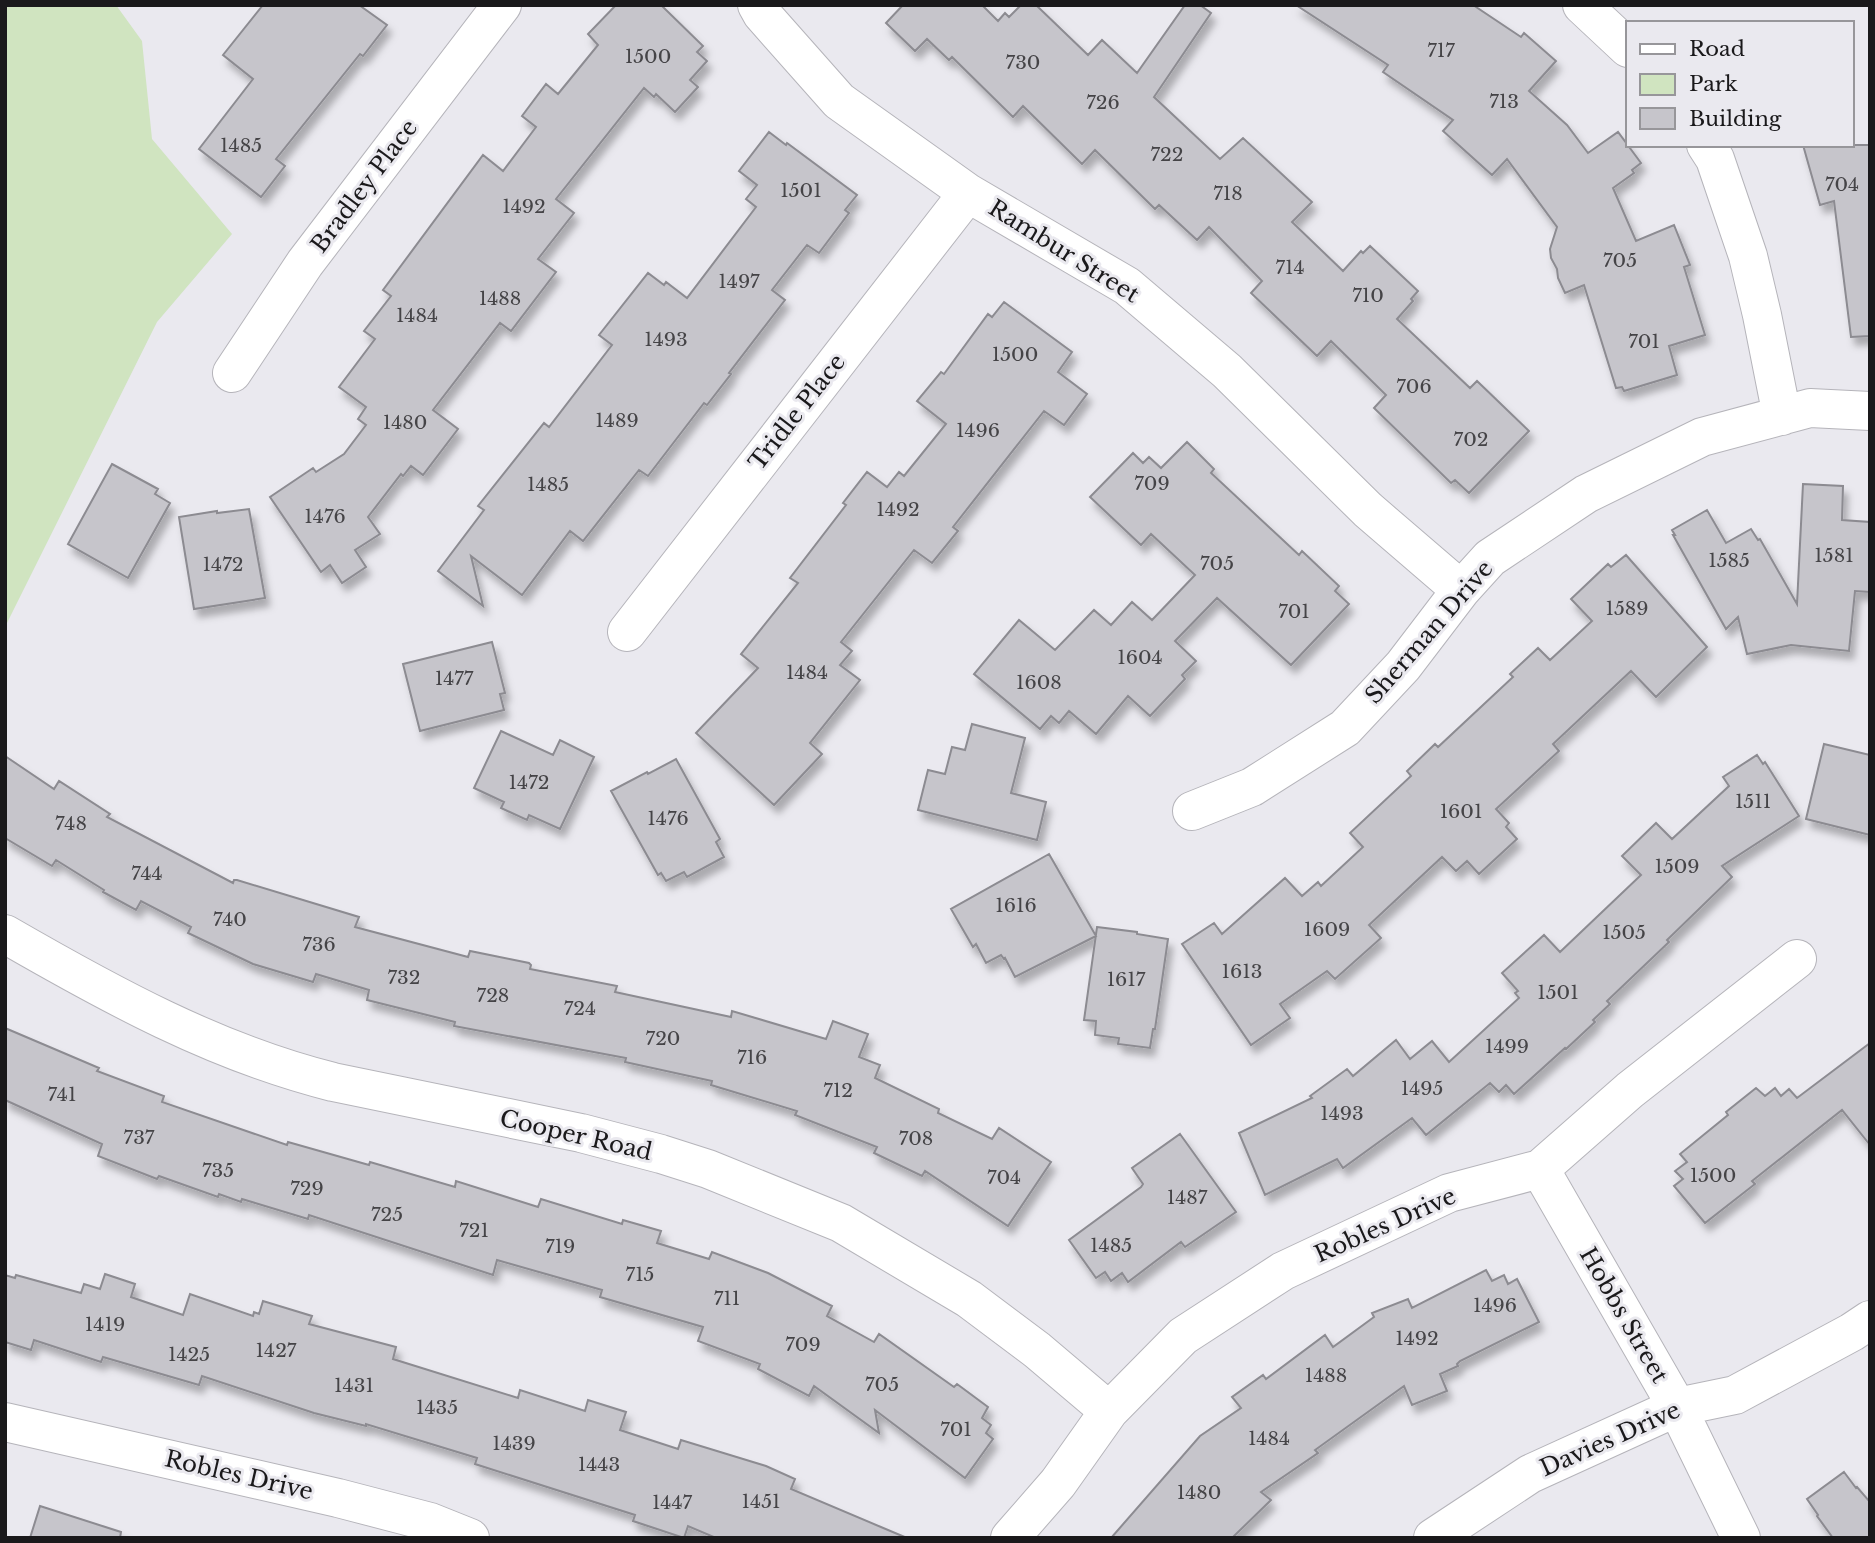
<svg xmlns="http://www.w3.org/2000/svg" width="1875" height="1543" font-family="'Libre Baskerville',serif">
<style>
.green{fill:#d0e4c0}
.building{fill:#c6c5cb;stroke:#8c8b91;stroke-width:2;filter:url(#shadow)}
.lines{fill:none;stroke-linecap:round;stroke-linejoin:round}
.street-casing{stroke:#b5b4ba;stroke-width:40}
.street{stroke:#fff;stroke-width:38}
.labels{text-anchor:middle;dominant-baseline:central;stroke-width:6;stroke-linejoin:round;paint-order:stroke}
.number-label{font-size:19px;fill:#454447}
.street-label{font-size:23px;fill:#1a191b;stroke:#eae9ef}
</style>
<defs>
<filter id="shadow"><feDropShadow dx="4.5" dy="8" stdDeviation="3.5" flood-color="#0004"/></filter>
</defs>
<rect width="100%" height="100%" fill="#eae9ef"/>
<path class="green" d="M5,5H116L142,41L152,139L232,234L157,322L5,627Z"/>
<path class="building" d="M263,5H359L387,25L363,56L360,54L276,159L285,166L261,197L199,149L253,79L223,55Z
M616,5H661L703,46L697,52L707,61L690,80L698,87L675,112L656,94L654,97L644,88L556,199L574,213L538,259L556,272L511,331L500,323L433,410L458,429L423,475L411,466L403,476L401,474L368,517L380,534L355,550L366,567L342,583L330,565L321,572L270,497L313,468L316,472L344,454L366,425L358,419L366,407L339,387L375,339L364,331L391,296L383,290L483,155L503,171L536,127L522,116L546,84L558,94L598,45L588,34Z
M903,5H982L998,21L1005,13L1009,17L1021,5H1036L1088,55L1102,40L1137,73L1185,5H1200L1211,13L1154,97L1220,159L1243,138L1312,202L1292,222L1343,271L1361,251L1363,253L1370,246L1418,291L1411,299L1413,301L1397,319L1470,388L1477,381L1529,431L1469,493L1455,480L1451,483L1374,408L1386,395L1331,341L1317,356L1251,293L1262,281L1209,227L1197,240L1159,205L1155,209L1095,150L1082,164L1023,106L1013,117L952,57L949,60L927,39L915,51L886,23Z
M1296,5H1473L1521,37L1524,33L1556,61L1529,91L1567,125L1588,153L1618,132L1641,163L1632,170L1634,173L1613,188L1636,241L1674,225L1690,265L1684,267L1705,335L1669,346L1677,375L1624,391L1622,387L1616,388L1584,285L1565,293L1558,278L1557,269L1551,258L1550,249L1557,227L1507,159L1492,175L1443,131L1453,120L1383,72L1388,65Z
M769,132L786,145L787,143L857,195L845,210L849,213L819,253L807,245L772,290L785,300L729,373L731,374L707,405L704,403L648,476L639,470L583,541L570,531L522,595L471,556L483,606L438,571L484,510L478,506L544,423L549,427L612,345L599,335L648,273L664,285L666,282L687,298L756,207L746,199L757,185L739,171Z
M1803,145H1870V336L1851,337L1834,201L1820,205Z
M1004,302L1072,352L1058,372L1087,394L1064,425L1044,411L953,527L958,531L932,563L914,550L841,642L852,651L840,665L860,680L810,743L822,754L774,805L696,733L758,668L741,654L798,583L790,578L846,505L843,503L867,472L887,487L899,472L904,476L946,424L917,401L941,372L944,374L988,314L992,317Z
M1187,442L1214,469L1211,473L1299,555L1302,551L1339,586L1335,591L1349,604L1291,665L1217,598L1175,641L1196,661L1182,675L1185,679L1150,716L1128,696L1096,734L1069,711L1059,723L1051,716L1040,729L974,674L1019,620L1055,650L1094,610L1111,625L1132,602L1152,620L1195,575L1151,534L1141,545L1090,497L1133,453L1143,463L1149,457L1161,468Z
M112,464L158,489L155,494L170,503L128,578L68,544Z
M1803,484L1843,486L1842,520L1870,522V592L1855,591L1849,651L1791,645L1747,654L1738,617L1726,629L1673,535H1675L1672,530L1707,510L1726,543L1751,529L1758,540L1760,539L1797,604Z
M249,509L265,598L194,609L179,517L217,511V513Z
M1626,555L1707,647L1656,697L1631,671L1553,744L1559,751L1496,809L1509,823L1506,827L1517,839L1479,874L1467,861L1456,871L1442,857L1369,925L1381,938L1335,979L1327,971L1280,1004L1290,1018L1251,1045L1182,944L1214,923L1222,934L1285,878L1302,896L1318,882L1321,886L1363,847L1350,833L1411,776L1407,771L1435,744L1438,747L1513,677L1510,674L1538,648L1550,660L1592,621L1571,599L1608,564L1611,567Z
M492,642L505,693L500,694L504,710L420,731L403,664Z
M972,724L1025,738L1011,793L1046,802L1037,840L918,810L928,770L945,774L952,747L965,750Z
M501,731L553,755L560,740L594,757L560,829L529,815L527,820L501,808L504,802L474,788Z
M1824,744L1870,755V835L1806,819Z
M1757,755L1763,764L1765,762L1799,816L1722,866L1732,877L1667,940L1669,942L1607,1001L1610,1004L1593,1020L1595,1022L1566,1049L1565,1048L1514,1094L1506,1085L1499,1092L1490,1083L1426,1135L1412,1118L1343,1168L1337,1159L1265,1195L1239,1133L1312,1098L1310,1096L1347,1069L1353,1076L1396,1040L1410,1059L1432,1041L1449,1062L1519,998L1515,993L1518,991L1502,973L1544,935L1560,952L1641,875L1622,856L1656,823L1672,839L1729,786L1723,777Z
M5,756L54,789L59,781L110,814L107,817L233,883L234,880H237L359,917L355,927L468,957L470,951L529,963L531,965L530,969L617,986L615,992L731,1017L732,1011L826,1039L833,1021L868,1034L859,1057L880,1065L875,1078L939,1109L938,1113L992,1139L999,1128L1051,1162L1008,1226L925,1171L922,1176L874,1153L877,1147L795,1115L797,1111L711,1085L712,1081L625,1062L626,1058L454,1026L455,1022L367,1000L369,990L316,974L313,982L253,964L188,933L191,927L141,901L136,910L103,892L104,890L56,860L52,866L5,838Z
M676,759L720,839L716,842L724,857L687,877L684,872L666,881L661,873L658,875L611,791L647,772L648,774Z
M1049,854L1096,936L1015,977L1005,958L1004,959L1001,955L986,963L976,944L973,947L951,909Z
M1097,927L1137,932V934L1168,939L1155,1029H1153L1150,1048L1118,1044L1119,1038L1095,1035L1096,1021L1084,1020Z
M5,1028L99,1068L97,1071L164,1096L162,1102L287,1145L288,1142L369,1165L370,1162L455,1187L456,1181L538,1207L541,1199L622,1224L623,1220L661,1231L657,1243L709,1259L712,1252L768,1273L832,1306L827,1316L874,1342L879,1334L954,1387L957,1384L988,1407L982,1418L991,1425L986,1433L993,1439L965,1478L875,1410L879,1433L814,1386L809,1396L758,1369L760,1364L698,1341L703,1327L600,1297L602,1290L497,1260L493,1275L309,1215L308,1219L242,1199L241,1202L219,1194L218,1197L159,1176L157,1179L98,1156L102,1144L5,1100Z
M1870,1043V1145L1842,1110L1752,1181L1755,1184L1705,1223L1674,1186L1683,1179L1675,1171L1687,1162L1680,1154L1728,1115L1726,1112L1756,1088L1765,1096L1775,1088L1781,1096L1789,1089L1797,1098Z
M1180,1134L1236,1212L1185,1247L1181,1242L1128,1282L1122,1273L1111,1281L1105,1272L1096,1278L1069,1240L1141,1187L1143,1184L1132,1168Z
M1486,1270L1492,1281L1504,1275L1508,1284L1517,1279L1539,1322L1460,1361L1457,1364L1458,1366L1440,1374L1447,1391L1412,1405L1404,1386L1315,1450L1318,1453L1261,1492L1271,1500L1232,1538H1111L1200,1436L1241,1408L1232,1397L1263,1375L1266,1379L1325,1335L1333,1347L1374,1317L1372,1313L1408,1299L1412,1308Z
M105,1274L135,1284L131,1297L183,1315L190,1294L253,1316L254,1312L259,1314L263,1301L312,1316L309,1324L396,1347L393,1359L518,1398L520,1390L585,1411L588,1400L626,1412L620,1430L678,1449L681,1440L766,1466L795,1479L791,1489L907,1538H716L688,1526L684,1538L633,1521L635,1515L475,1464L477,1458L366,1424V1426L314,1413L202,1376L199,1385L103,1357L101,1362L34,1340L31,1350L5,1342V1275L15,1278L16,1275L81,1293L84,1284L100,1289Z
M1844,1472L1856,1488L1857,1487L1870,1502V1538H1833L1817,1516L1818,1515L1807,1499Z
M40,1506L121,1532L120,1538H30Z"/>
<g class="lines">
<g class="street-casing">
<path id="street" d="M757,5L762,14L839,101L968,193L1127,286L1227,371L1368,510L1461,590
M1582,5L1628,48
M1706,145L1715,159L1748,256L1762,315L1782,416
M232,373L305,263L502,5
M627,632L968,193
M1192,811L1252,787L1345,728L1403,666L1461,590L1490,558L1586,494L1702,437L1810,408L1870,411
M5,934C109,994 216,1053 333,1082L581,1133L661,1154L708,1169L841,1223L969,1299L1037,1350L1109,1411
M1540,1169L1677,1407L1741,1538
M5,1422L338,1498L430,1522L470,1538
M1010,1538L1058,1483L1109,1411L1183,1336L1283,1271L1449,1193L1540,1169L1630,1090L1797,959
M1433,1538L1530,1474L1677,1407L1735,1395L1852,1332L1870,1320"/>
</g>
<use href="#street" class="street"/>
</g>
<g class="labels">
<g class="number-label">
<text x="1441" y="50">717</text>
<text x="648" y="56">1500</text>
<text x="1023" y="62">730</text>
<text x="1504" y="101">713</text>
<text x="1103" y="102">726</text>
<text x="241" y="145">1485</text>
<text x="1167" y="154">722</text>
<text x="1842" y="184">704</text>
<text x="801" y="190">1501</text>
<text x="1228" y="193">718</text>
<text x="524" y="206">1492</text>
<text x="1620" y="260">705</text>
<text x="1290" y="267">714</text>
<text x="739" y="281">1497</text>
<text x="1368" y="295">710</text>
<text x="500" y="298">1488</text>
<text x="417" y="315">1484</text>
<text x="666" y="339">1493</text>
<text x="1644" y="341">701</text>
<text x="1015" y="354">1500</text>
<text x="1414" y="386">706</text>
<text x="617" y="420">1489</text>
<text x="405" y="422">1480</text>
<text x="978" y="430">1496</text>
<text x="1471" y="439">702</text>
<text x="1152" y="483">709</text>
<text x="548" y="484">1485</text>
<text x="898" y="509">1492</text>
<text x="325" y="516">1476</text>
<text x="1834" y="555">1581</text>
<text x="1729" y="560">1585</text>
<text x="1217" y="563">705</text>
<text x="223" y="564">1472</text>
<text x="1627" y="608">1589</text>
<text x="1294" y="611">701</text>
<text x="1140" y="657">1604</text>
<text x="807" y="672">1484</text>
<text x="454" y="678">1477</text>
<text x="1039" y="682">1608</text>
<text x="529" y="782">1472</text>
<text x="1753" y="801">1511</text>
<text x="1461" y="811">1601</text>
<text x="668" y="818">1476</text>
<text x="71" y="823">748</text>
<text x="1677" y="866">1509</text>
<text x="147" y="873">744</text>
<text x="1016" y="905">1616</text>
<text x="230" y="919">740</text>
<text x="1327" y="929">1609</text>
<text x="1624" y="932">1505</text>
<text x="319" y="944">736</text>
<text x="1242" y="971">1613</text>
<text x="404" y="977">732</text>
<text x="1126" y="979">1617</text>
<text x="1558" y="992">1501</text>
<text x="493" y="995">728</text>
<text x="580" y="1008">724</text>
<text x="663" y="1038">720</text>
<text x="1507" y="1046">1499</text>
<text x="752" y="1057">716</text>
<text x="1422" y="1088">1495</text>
<text x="838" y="1090">712</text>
<text x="62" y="1094">741</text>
<text x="1342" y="1113">1493</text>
<text x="139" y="1137">737</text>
<text x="916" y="1138">708</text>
<text x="218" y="1170">735</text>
<text x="1713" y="1175">1500</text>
<text x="1004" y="1177">704</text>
<text x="307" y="1188">729</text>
<text x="1187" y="1197">1487</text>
<text x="387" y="1214">725</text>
<text x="474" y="1230">721</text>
<text x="1111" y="1245">1485</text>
<text x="560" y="1246">719</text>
<text x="640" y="1274">715</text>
<text x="727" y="1298">711</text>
<text x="1495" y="1305">1496</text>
<text x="105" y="1324">1419</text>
<text x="1417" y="1338">1492</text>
<text x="803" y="1344">709</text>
<text x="276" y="1350">1427</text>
<text x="189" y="1354">1425</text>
<text x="1326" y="1375">1488</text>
<text x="882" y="1384">705</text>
<text x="354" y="1385">1431</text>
<text x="437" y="1407">1435</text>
<text x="956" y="1429">701</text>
<text x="1269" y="1438">1484</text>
<text x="514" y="1443">1439</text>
<text x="599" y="1464">1443</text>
<text x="1199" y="1492">1480</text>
<text x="761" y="1501">1451</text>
<text x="672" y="1502">1447</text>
</g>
<g class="street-label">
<text transform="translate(364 186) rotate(-53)">Bradley Place</text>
<text transform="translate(1064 251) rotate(32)">Rambur Street</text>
<text transform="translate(797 412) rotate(-52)">Tridle Place</text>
<text transform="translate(1429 632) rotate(-49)">Sherman Drive</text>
<text transform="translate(576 1135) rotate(13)">Cooper Road</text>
<text transform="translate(1385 1225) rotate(-24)">Robles Drive</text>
<text transform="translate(1624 1315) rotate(60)">Hobbs Street</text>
<text transform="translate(1610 1439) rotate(-24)">Davies Drive</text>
<text transform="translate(239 1475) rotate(13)">Robles Drive</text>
</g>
</g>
<rect width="1875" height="1543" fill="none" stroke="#1a191b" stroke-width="14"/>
<rect x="1626" y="21" width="228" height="126" fill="#eae9ef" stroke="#97969a" stroke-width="2"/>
<rect x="1640" y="44" width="35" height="10" fill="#ffffff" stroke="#97969a" stroke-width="2"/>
<text x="1689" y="56" font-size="21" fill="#1a191b">Road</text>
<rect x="1640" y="74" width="35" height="21" fill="#d0e4c0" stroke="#97969a" stroke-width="2"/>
<text x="1689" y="91" font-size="21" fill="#1a191b">Park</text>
<rect x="1640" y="108" width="35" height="21" fill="#c6c5cb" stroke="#97969a" stroke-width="2"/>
<text x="1689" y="126" font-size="21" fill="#1a191b">Building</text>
</svg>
